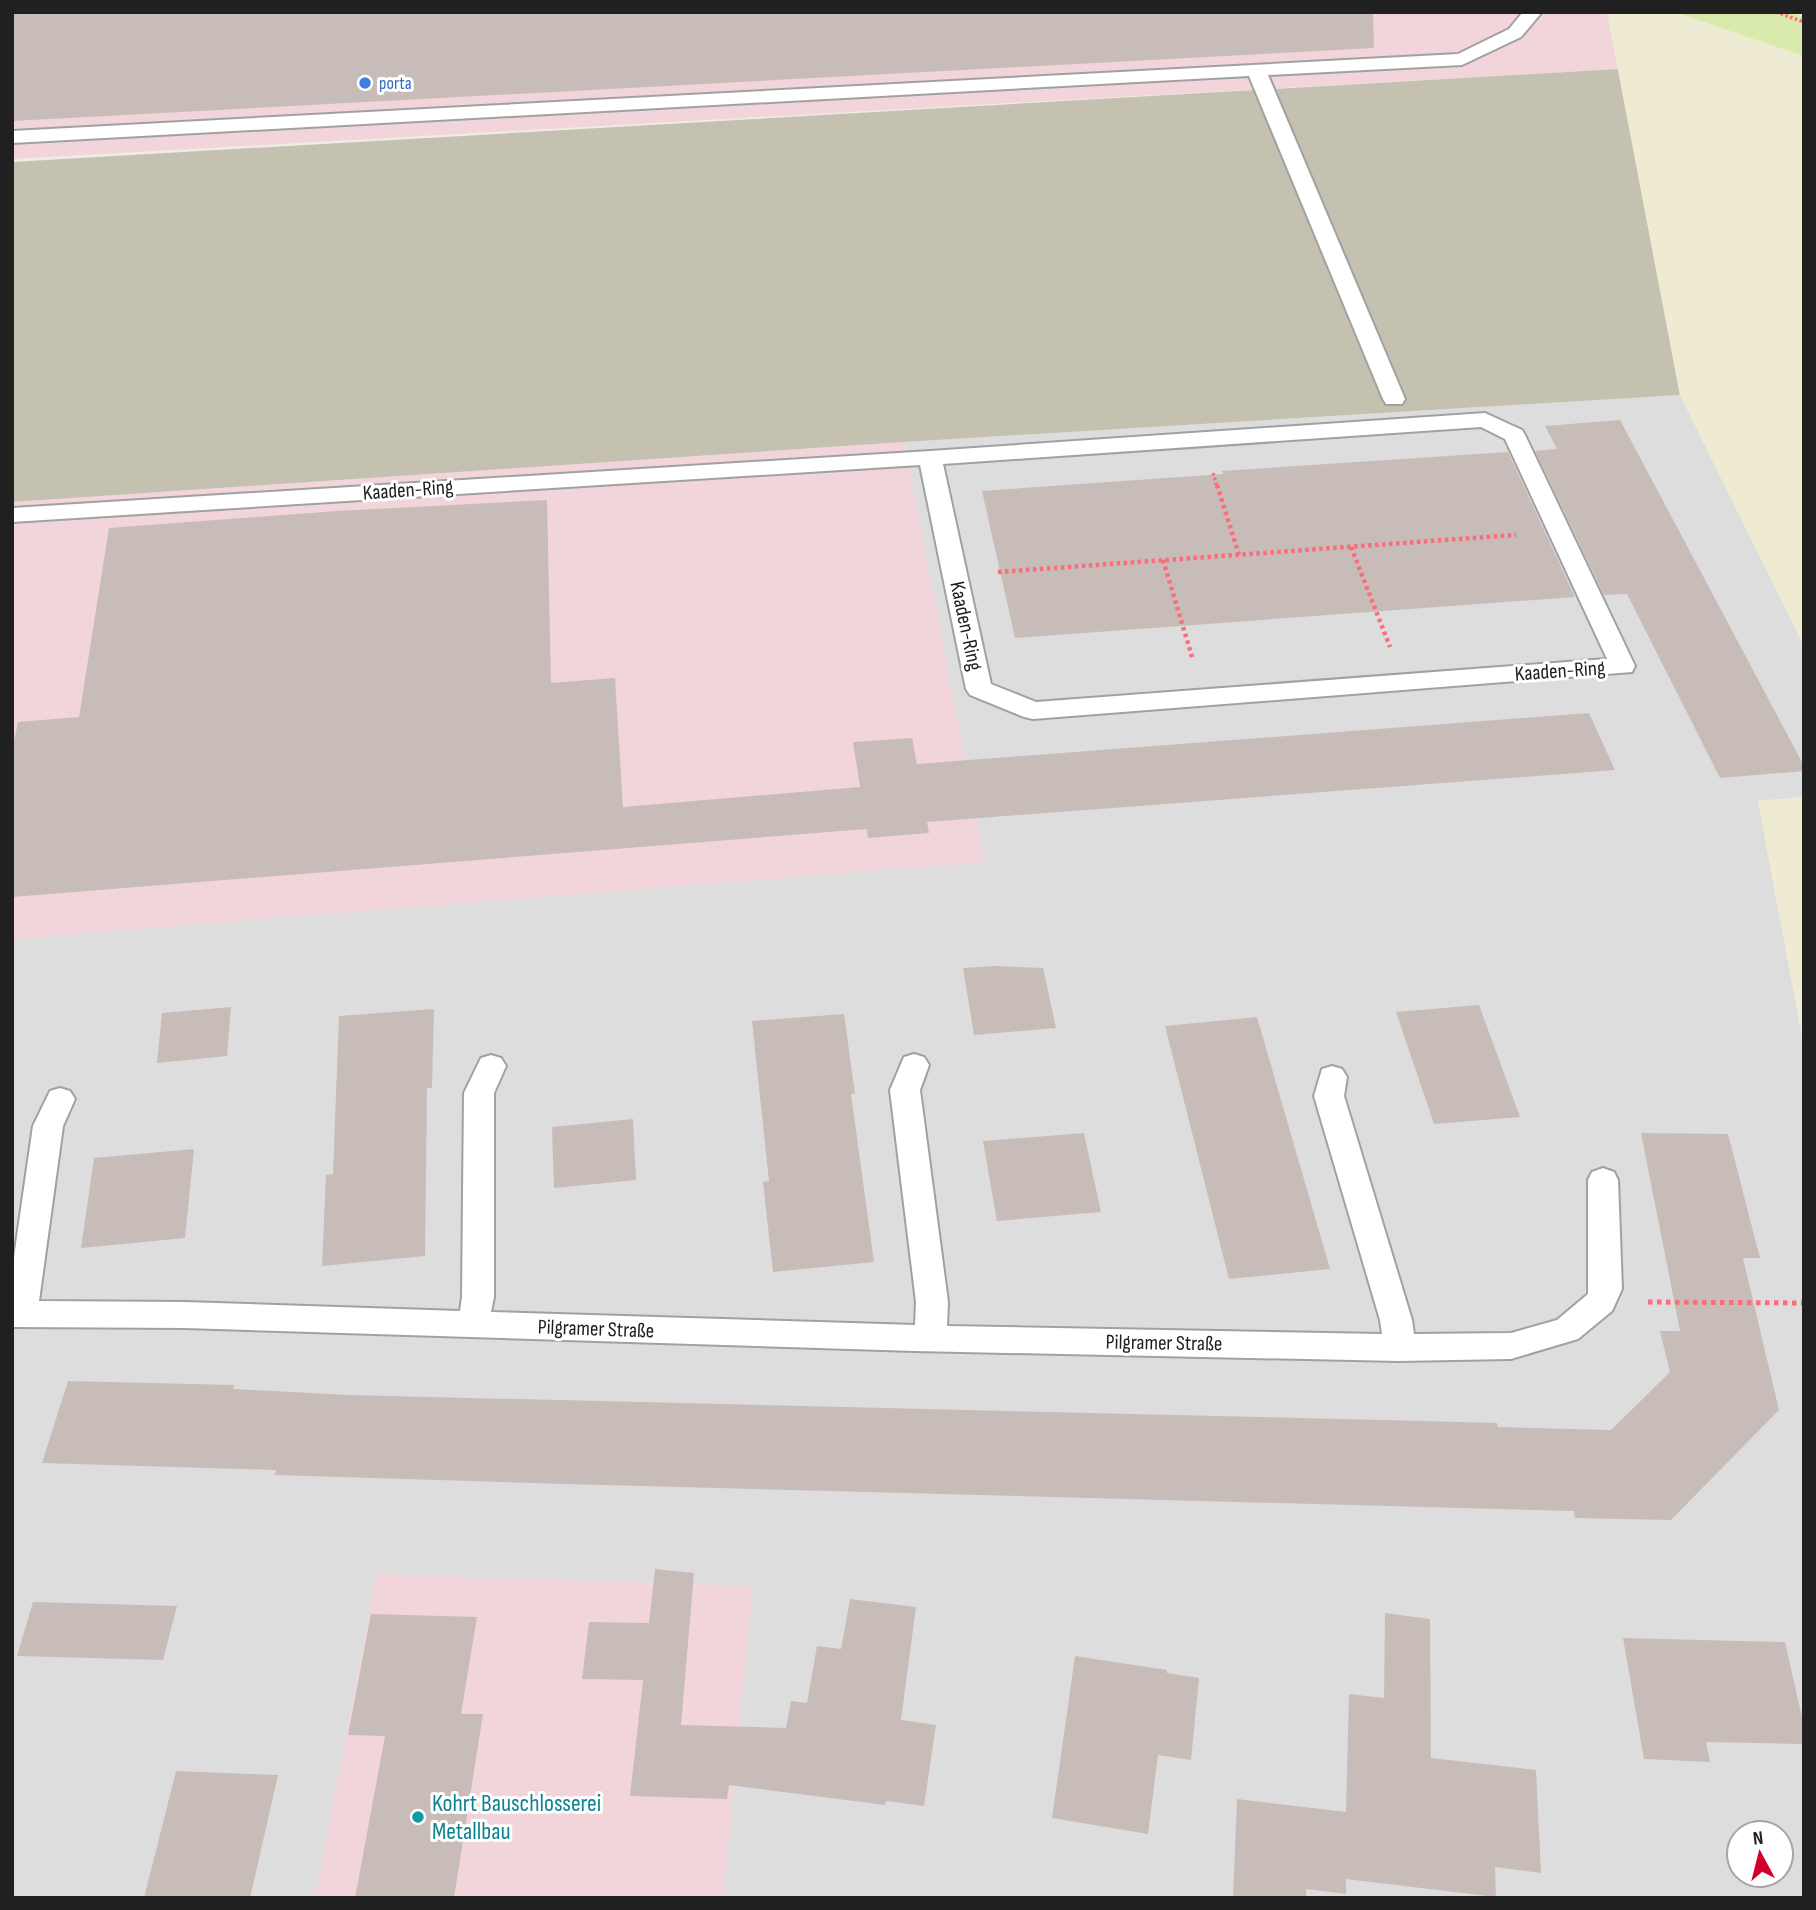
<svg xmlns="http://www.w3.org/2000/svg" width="1816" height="1910" font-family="'Sofia Sans Condensed',sans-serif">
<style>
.residential{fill:#dedddd;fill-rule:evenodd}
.commercial{fill:#f1d5da}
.construction{fill:#c5c1b1}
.farmland{fill:#efebd2}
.grass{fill:#d8ebac}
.building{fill:#c8bcb9}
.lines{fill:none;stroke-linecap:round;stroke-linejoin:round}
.service-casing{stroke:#a1a1a1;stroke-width:4}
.path-far2{stroke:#fb6d7b;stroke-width:3.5;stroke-dasharray:2.5 2.5;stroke-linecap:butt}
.path-far1{stroke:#fb6d7b;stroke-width:4.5;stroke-dasharray:3.5 3.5;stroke-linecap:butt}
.path{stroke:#fb6d7b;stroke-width:5;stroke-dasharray:4.5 4.5;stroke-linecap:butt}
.service{fill:#fff;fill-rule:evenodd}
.shop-dot{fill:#3f7fe0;stroke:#fff;stroke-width:2.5}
.culture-dot{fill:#0f9aa8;stroke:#fff;stroke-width:2.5}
.labels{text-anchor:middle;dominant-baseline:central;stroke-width:6;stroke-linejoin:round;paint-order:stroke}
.far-shop-label{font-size:18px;fill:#366cbe;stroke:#fff;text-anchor:start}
.street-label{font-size:21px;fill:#202020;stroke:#fff}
.near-culture-label{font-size:24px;fill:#0d838f;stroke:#fff;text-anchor:start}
</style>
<rect width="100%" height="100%" fill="#f0ebe6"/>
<path class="residential" d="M1680,395L1804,646V797L1758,801L1804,1047V1898H723L753,1586L377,1574L315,1898H12V939L984,862L904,442ZM1739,1833H1781V1875H1739Z"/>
<path class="commercial" d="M12,12H1607L1618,69L12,159Z
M904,442L985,862L12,939V502Z
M377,1574L753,1586L723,1898H315Z"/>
<path class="construction" d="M1618,69L1680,395L904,442L12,502V162Z"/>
<path class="farmland" d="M1607,12H1674L1804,56V646L1680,395Z
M1804,797V1047L1758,801Z"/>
<path class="grass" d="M1674,12H1791L1804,17V56Z"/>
<path class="building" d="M12,12H1373L1374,48L12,121Z
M1620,420L1804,766V771L1720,778L1627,594L1604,595L1535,451L1557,449L1545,426Z
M1508,452L1575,597L1015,638L982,491L1223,474L1222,471Z
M547,500L551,683L615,678L623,807L860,787L853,742L912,738L917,764L1589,713L1615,770L927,822L929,833L868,838L867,829L12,897V751L18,722L79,717L109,528L337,511Z
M995,966L1043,968L1056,1028L974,1035L963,968Z
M1479,1005L1520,1117L1434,1124L1396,1012Z
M231,1007L227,1056L157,1063L162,1013Z
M434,1009L432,1088H427L425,1256L322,1266L326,1175L333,1174L339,1016Z
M844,1014L855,1094H851L874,1262L773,1272L763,1182L769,1181L752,1021Z
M1257,1017L1330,1269L1229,1279L1165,1026Z
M633,1119L636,1180L554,1188L552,1127Z
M1084,1133L1101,1212L997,1221L983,1141Z
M1641,1133L1728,1134L1760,1258H1743L1779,1410L1671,1520L1575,1518L1574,1511L565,1484L275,1475L276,1470L42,1463L68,1381L234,1385L233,1389L349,1395L1422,1421L1497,1423L1498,1427L1611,1430L1670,1372L1660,1331H1680Z
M194,1149L185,1238L81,1248L94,1158Z
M655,1569L694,1573L681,1725L786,1728L791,1701L807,1703L817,1646L841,1649L850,1599L916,1607L901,1720L936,1725L924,1806L886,1801L885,1805L729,1785L727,1799L630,1796L643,1680L582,1679L589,1622L649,1623Z
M33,1602L177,1606L163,1660L17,1656Z
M1385,1613L1430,1619L1431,1758L1536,1770L1541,1873L1495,1867L1496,1897L1346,1879V1894L1306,1889V1898H1233L1237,1799L1346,1812L1349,1694L1384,1698Z
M371,1614L477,1617L461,1714H483L454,1898H355L385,1736L348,1735Z
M1623,1638L1785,1642L1804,1726V1744L1706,1742L1710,1762L1644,1759Z
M1075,1656L1167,1670V1673L1199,1678L1191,1760L1158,1755L1148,1834L1052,1818Z
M176,1771L278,1775L250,1898H144Z"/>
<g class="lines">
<g class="service-casing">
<path id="service" d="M1523,12H1542L1521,37L1462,65L1268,75L1405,399L1402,404H1386L1383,399L1249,76L12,143V131L1458,54L1509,29Z
M1485,413L1522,430L1525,435L1635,666L1632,672L1033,719L1024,717L970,695L966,689L920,465L12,522V508L930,451ZM1481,427L1505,439L1607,659L1036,702L991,684L943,464Z
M914,1054L924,1057L929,1065L920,1090L948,1302L947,1326L1382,1334L1380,1320L1314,1096L1322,1069L1332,1066L1342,1069L1347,1077L1344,1096L1412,1320L1414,1334L1511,1333L1557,1320L1588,1294V1180L1592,1172L1603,1168L1614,1172L1618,1180L1622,1289L1612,1311L1578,1339L1511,1359L1399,1361L914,1351L185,1328L12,1327V1271L33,1126L50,1091L60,1088L70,1091L75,1099L63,1126L39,1301L185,1302L460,1311L462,1297L464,1093L481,1058L491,1055L501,1058L506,1066L494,1093V1297L491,1312L915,1325L916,1302L890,1090L904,1057Z"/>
</g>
<path class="path-far2" d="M1776,12L1804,22
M1213,473L1217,487"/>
<path class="path-far1" d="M1217,485L1239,555
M1351,547L1390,647
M1163,560L1193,660
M998,572L1516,535"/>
<path class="path" d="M1648,1302L1804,1303"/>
<use href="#service" class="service"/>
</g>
<circle class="shop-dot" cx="365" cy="83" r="7"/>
<circle class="culture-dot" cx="418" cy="1817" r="7"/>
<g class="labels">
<g class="far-shop-label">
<text x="379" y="83">porta</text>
</g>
<g class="street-label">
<text transform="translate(408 490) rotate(-4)">Kaaden-Ring</text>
<text transform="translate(966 626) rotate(78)">Kaaden-Ring</text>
<text transform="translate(1560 671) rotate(-4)">Kaaden-Ring</text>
<text transform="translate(596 1329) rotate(2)">Pilgramer Straße</text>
<text transform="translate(1164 1343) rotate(1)">Pilgramer Straße</text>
</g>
<g class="near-culture-label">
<text x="432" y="1803">Kohrt Bauschlosserei<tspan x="432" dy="28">Metallbau</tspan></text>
</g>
</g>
<rect width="1816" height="1910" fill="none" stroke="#202020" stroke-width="28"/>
<g transform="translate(1760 1854) rotate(353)"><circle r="33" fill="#ffffff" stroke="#a6a6a6" stroke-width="2"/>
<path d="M0-5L12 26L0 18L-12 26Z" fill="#d0002b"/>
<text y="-10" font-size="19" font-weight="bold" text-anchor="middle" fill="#202020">N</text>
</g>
</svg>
